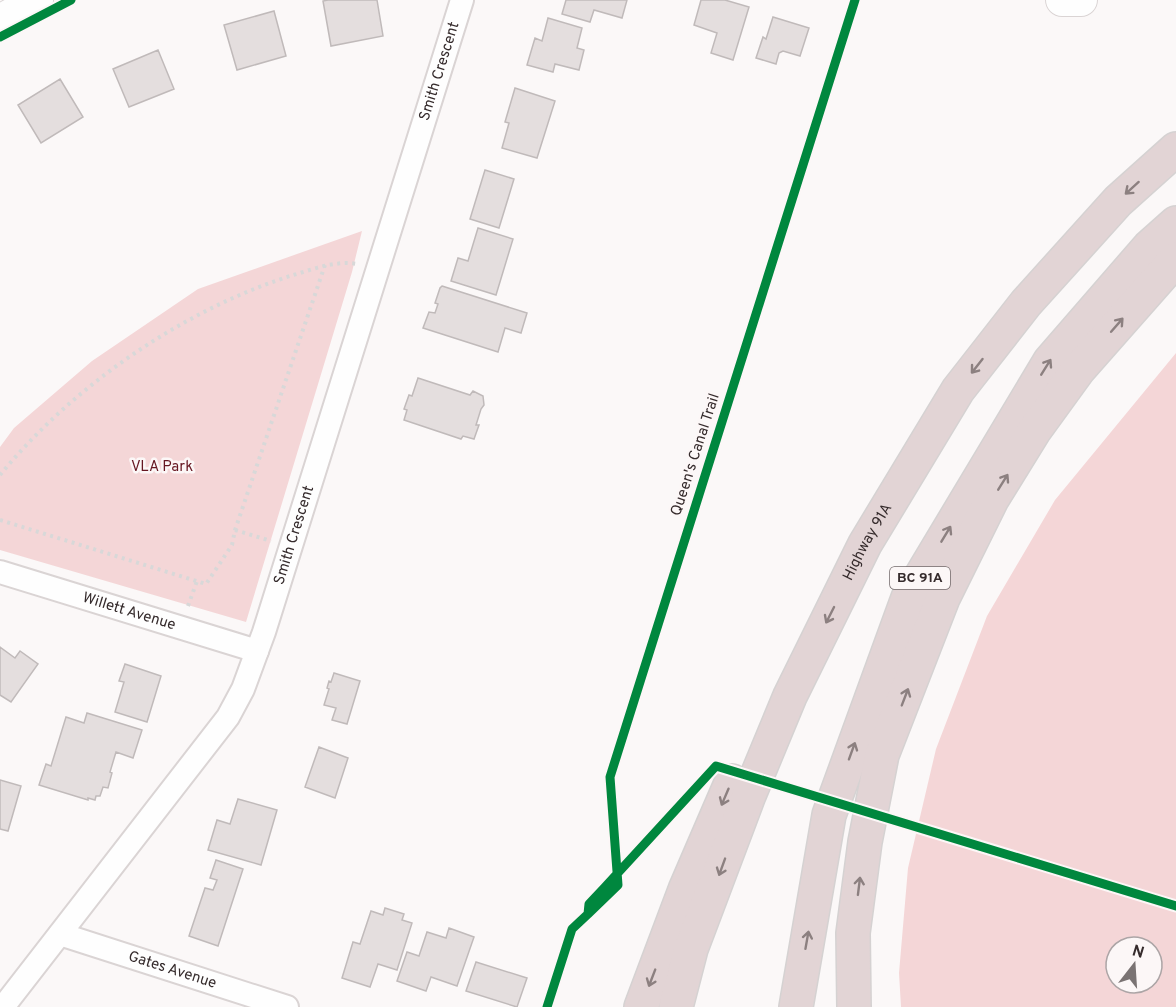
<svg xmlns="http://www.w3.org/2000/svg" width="1176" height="1007" font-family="Overpass,sans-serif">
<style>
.green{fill:#f4d6d7;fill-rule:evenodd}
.building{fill:#e4dede;stroke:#c0baba;stroke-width:1.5}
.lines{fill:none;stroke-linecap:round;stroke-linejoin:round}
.street-casing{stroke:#dad4d4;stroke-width:26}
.secondary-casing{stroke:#dad4d4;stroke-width:34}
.highway-casing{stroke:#d5d2d2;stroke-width:36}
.path{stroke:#d8d8d8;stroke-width:4;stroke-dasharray:3 4.5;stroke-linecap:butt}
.street{stroke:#fefefe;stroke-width:22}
.secondary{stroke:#fefefe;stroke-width:32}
.highway{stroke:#e2d4d5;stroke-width:33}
.cycleway-casing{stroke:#fcf7f7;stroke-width:13}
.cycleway{stroke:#00873e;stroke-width:9}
.oneway{stroke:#8c8080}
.labels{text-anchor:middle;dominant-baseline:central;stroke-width:5;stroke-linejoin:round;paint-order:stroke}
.shield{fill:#fcf7f7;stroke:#716869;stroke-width:1.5}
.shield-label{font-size:14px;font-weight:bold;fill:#352b2c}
.street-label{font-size:15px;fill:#352b2c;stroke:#fcf7f7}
.park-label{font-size:15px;fill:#661722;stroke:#fcf7f7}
</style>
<rect width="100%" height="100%" fill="#fbf8f8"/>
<path class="green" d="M362,231L352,272L246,622L0,550V447L14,428L92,361L198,289Z
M1176,353V1007H901L899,973L908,868L936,749L987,616L1055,500ZM1116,947H1152V983H1116Z"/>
<path class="building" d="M328,0H377L383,36L331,46L323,1Z
M566,0H627L622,18L594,10L590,22L562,14Z
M701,0H725L749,7L733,60L711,53L717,33L694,25Z
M274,11L286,56L237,70L224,25Z
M773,17L809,28L800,56L783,51L779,53L776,64L756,58L763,37L766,39Z
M548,18L582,28L577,48L584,50L579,70L555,64L553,72L527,65L535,38L542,41Z
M158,50L174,89L129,107L113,69Z
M60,79L83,117L41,143L18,105Z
M515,88L555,101L537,158L502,148L509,123L505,122Z
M485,170L514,179L499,228L470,219Z
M478,228L513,239L496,295L451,281L458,258L468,261Z
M442,286L527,313L521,333L505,328L498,352L423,328L429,312L435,313L438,304L435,303L440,288Z
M418,378L470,395L473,391L483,396L484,405L481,409L476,425H479L474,439L463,436L461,439L404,420L407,410L404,409L409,395L412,396Z
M0,647L15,658L20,651L38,664L11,702L0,695Z
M125,664L161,676L147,722L115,712L124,682L119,681Z
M334,673L360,681L347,724L332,720L336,708L324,705L329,689L327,688L329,681L331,682Z
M87,713L142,730L133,758L116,752L110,772L112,773L108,788L103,787L100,796H96L95,800L88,798V800L39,785L46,764L51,766L66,717L84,723Z
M319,747L348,758L335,798L305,787Z
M0,780L21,786L8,831L0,829Z
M238,799L277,810L261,865L208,850L217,820L230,824Z
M216,860L243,869L218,946L189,936L205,888L213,890L217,880L210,878Z
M385,908L404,914L402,920L412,923L397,970L378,964L370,987L342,978L353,942L360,944L371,911L383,915Z
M449,928L474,937L457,986L431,977L426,991L397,981L407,952L419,956L427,932L446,938Z
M476,962L527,978L517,1007L466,991Z"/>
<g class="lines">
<g class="street-casing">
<g id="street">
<path id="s1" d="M0,572L257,651"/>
<path id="s2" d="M60,934L287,1007"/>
<path id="s3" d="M3,1007L228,717L243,689L264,632L462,0"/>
</g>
</g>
<g class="secondary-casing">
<path id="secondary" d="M1062,0H1081
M0,21L37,0"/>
</g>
<g class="highway-casing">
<g id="highway">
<path d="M641,1007L685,890L732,781"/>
<path id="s4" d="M676,1007L691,949L749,795L790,696L865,544L958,390L1026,303L1118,201L1176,149"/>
<path d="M796,1007L829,815L908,598L1050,361L1149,247L1176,223"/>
<path d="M854,1007L853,933L865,842L882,755L943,598L992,499L1034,431L1079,369L1176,259"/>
</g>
</g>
<path class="path" d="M0,475C72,387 181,311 290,276C311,270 335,260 357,264
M0,520L206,584L232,545L235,530L325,265
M235,530L271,541
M188,606L197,581"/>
<use href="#street" class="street"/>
<use href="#secondary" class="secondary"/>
<use href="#highway" class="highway"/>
<g class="cycleway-casing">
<path id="cycleway" d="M855,0L610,777L618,885L588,914L589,904L605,887L716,766L1176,906
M0,37L71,0
M547,1007L572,929L588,914"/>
</g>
<use href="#cycleway" class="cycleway"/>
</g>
<defs><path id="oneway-shaft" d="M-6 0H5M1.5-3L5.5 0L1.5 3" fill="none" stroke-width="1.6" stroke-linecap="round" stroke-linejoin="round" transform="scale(1.5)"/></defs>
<g class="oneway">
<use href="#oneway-shaft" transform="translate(1132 188) rotate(138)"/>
<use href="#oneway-shaft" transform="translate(1117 325) rotate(-49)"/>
<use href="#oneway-shaft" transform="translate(977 366) rotate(128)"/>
<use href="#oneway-shaft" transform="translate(1046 367) rotate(-58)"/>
<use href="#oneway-shaft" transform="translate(1003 482) rotate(-58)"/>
<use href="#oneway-shaft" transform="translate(946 534) rotate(-59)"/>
<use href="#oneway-shaft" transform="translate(830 615) rotate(117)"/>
<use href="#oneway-shaft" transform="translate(905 697) rotate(-69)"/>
<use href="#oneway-shaft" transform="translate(852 751) rotate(-70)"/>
<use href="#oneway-shaft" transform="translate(725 797) rotate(113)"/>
<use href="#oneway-shaft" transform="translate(722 867) rotate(110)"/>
<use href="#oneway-shaft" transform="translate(859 886) rotate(-83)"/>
<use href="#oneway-shaft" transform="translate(807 940) rotate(-80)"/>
<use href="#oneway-shaft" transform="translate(652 978) rotate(111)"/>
</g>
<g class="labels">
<rect class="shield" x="890" y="567" width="60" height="22" rx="4.5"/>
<g class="shield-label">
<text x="920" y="578">BC 91A</text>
</g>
<g class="street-label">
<text stroke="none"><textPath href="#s3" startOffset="1047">Smith Crescent</textPath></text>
<text transform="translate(696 455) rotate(-72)">Queen's Canal Trail</text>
<text stroke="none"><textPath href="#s3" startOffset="561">Smith Crescent</textPath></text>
<text stroke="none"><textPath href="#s4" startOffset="504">Highway 91A</textPath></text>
<text stroke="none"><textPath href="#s1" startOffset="135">Willett Avenue</textPath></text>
<text stroke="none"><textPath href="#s2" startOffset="118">Gates Avenue</textPath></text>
</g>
<g class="park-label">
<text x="162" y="467">VLA Park</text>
</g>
</g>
<g transform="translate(1134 965) rotate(17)"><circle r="28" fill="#fcf7f7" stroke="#aca5a6" stroke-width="1.5"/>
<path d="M0-4.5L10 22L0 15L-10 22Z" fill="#7a7373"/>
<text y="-9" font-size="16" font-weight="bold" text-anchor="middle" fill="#352b2c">N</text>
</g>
</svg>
